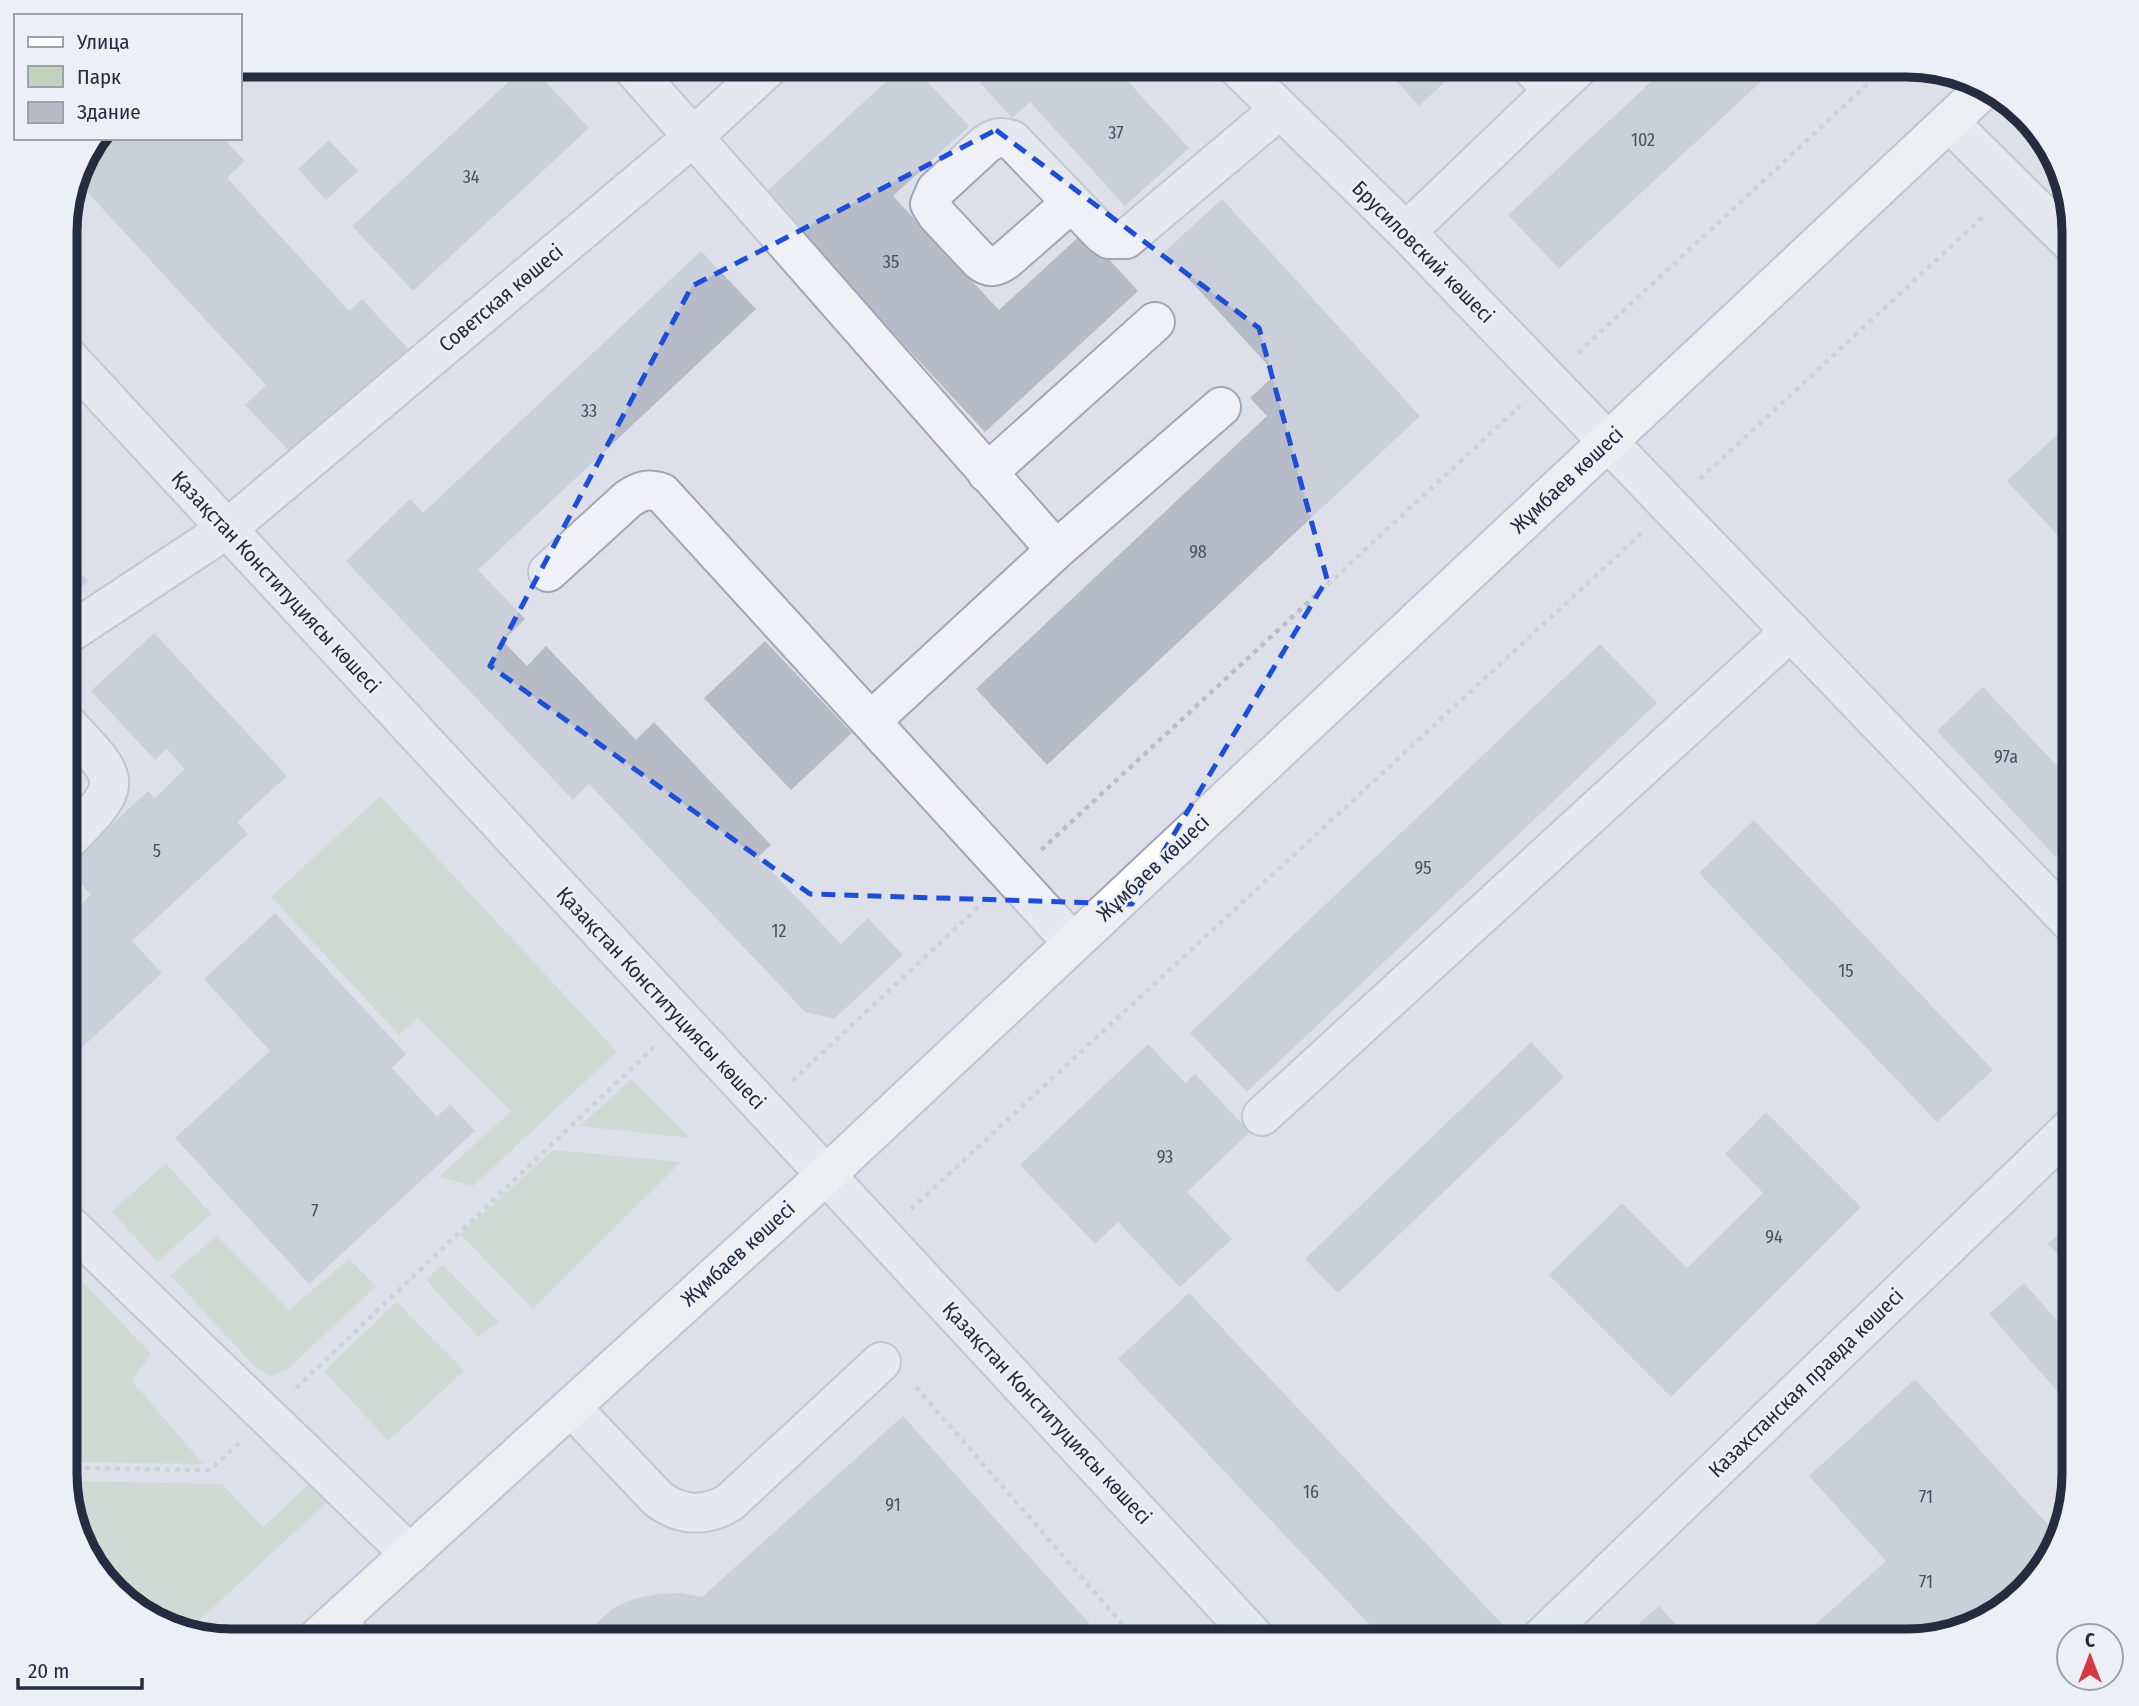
<svg xmlns="http://www.w3.org/2000/svg" width="2139" height="1706" font-family="'Fira Sans Condensed',sans-serif">
<style>
.green{fill:#c1d2bd}
.building{fill:#b7bbc7}
.lines{fill:none;stroke-linecap:round;stroke-linejoin:round}
.minor-casing{stroke:#a2a6b2;stroke-width:42}
.major-casing{stroke:#9ca3b4;stroke-width:42}
.path{stroke:#bbbec6;stroke-width:4.5;stroke-dasharray:5 5;stroke-linecap:butt}
.minor{stroke:#f0f1f6;stroke-width:38}
.major{stroke:#fff;stroke-width:38}
.marked{fill:none;stroke:#1d4ed8;stroke-width:5;stroke-dasharray:14 9;stroke-linejoin:round}
.labels{text-anchor:middle;dominant-baseline:central;stroke-width:5;stroke-linejoin:round;paint-order:stroke}
.number-label{font-size:18px;fill:#4a5061}
.street-label{font-size:21px;fill:#262c3f;stroke:#eceff5}
.rim{fill:none;stroke:#262c3f;stroke-width:9}
</style>
<rect width="100%" height="100%" fill="#dde0e8"/>
<path class="green" d="M380,796L617,1052L473,1186L439,1177L511,1111L418,1018L399,1035L271,897Z
M631,1079L690,1138L580,1126Z
M553,1150L681,1162L533,1309L460,1234Z
M166,1163L211,1214L157,1262L112,1211Z
M217,1236L289,1310L349,1259L376,1286L287,1370L270,1376L257,1369L170,1275Z
M442,1265H443L499,1322L478,1337L426,1280Z
M65,1269H71L151,1354L132,1381L203,1464L68,1462L65,1456Z
M397,1302L464,1371L388,1441L324,1371Z
M69,1481L222,1484L263,1527L307,1486L347,1484L185,1633L178,1632L122,1600L82,1547L66,1487Z"/>
<path class="building" d="M527,65H530L589,128L413,291L352,226Z
M904,65H912L969,126L893,196L999,310L1084,232L1138,291L985,432L764,194Z
M964,65H1113L1189,148L1125,206L1030,102L1012,118Z
M1382,65H1463L1419,106Z
M1669,65H1779L1559,269L1508,215Z
M114,138H223L245,161L227,178L349,311L362,299L411,352L296,458L245,405L266,385L76,180L84,155L89,161Z
M329,140L358,171L326,200L298,169Z
M1222,199L1420,416L1047,765L976,689L1267,416L1250,398L1276,374L1164,252Z
M701,251L756,309L478,570L525,619L503,641L527,666L546,646L636,740L654,722L771,845L758,857L841,944L868,918L903,955L834,1019L805,1012L589,784L573,800L346,561L410,499L423,513Z
M2074,419V526L2061,539L2007,481Z
M65,556L88,581L65,602Z
M154,633L287,776L237,822L248,834L132,941L162,973L65,1063V919L91,895L66,867L148,791L155,798L185,769L166,749L155,760L91,691Z
M765,641L852,733L791,790L704,698Z
M1600,644L1657,703L1247,1092L1190,1033Z
M1983,687L2074,784V838L2055,856L1937,731Z
M1754,820L1993,1070L1937,1122L1699,873Z
M275,913L406,1054L392,1068L437,1117L450,1104L475,1131L309,1284L175,1138L270,1051L204,979Z
M1531,1042L1564,1077L1338,1293L1305,1259Z
M1148,1044L1185,1083L1195,1074L1250,1132L1187,1192L1232,1239L1180,1287L1118,1222L1095,1244L1020,1165Z
M1766,1112L1861,1207L1671,1397L1549,1275L1622,1203L1687,1268L1763,1193L1725,1154Z
M2074,1220V1272L2048,1244Z
M2024,1283L2074,1340V1410L1989,1314Z
M1189,1293L1504,1626L1487,1641H1385L1118,1359Z
M1915,1379L2061,1539L2033,1584L1980,1624L1907,1641H1797L1886,1561L1809,1476Z
M903,1416L1105,1641H583L590,1630L603,1617L617,1606L637,1598L658,1594L681,1593L702,1597Z
M1659,1606L1691,1641H1619Z"/>
<g class="lines">
<g class="minor-casing">
<path id="minor" d="M630,65L1056,550
M1235,65L1406,232L2074,926
M1553,91L1581,65
M1949,122L2074,246
M1071,203L1006,260C996,267 990,269 980,261L937,215L930,204L936,190L986,144C995,138 1001,136 1012,140L1102,234L1109,239H1126L1279,110
M1406,232L1553,91L1529,65
M65,354L1258,1641
M987,473L1155,322
M548,572L628,499C640,491 648,488 662,493L1073,943
M65,636L227,529L693,137L771,65
M871,721L1056,550L1221,407
M65,843C125,782 123,783 65,722
M1262,1116L1791,631
M65,1221L410,1554
M571,1407L658,1499C681,1516 704,1517 729,1503L881,1362
M336,1621L354,1641
M1538,1641L2074,1125"/>
</g>
<g class="major-casing">
<path id="major" d="M314,1641L826,1175L1985,88"/>
</g>
<path class="path" d="M2044,160L2052,152
M1578,353L1888,65
M1700,479L1986,214
M1041,850L1520,406
M792,1081L983,903
M911,1209L1642,533
M916,1387L1137,1641
M296,1388L654,1047
M65,1468L210,1470L239,1443"/>
<use href="#minor" class="minor"/>
<use href="#major" class="major"/>
</g>
<path d="M0 0H2139V1706H0ZM996,130L1259,328L1327,579L1132,904L810,894L490,666L692,286Z" fill="#dde0e8" fill-opacity=".55" fill-rule="evenodd"/>
<path class="marked" d="M996,130L1259,328L1327,579L1132,904L810,894L490,666L692,286Z"/>
<g class="labels">
<g class="number-label">
<text x="1116" y="133">37</text>
<text x="1643" y="140">102</text>
<text x="471" y="177">34</text>
<text x="891" y="262">35</text>
<text x="589" y="411">33</text>
<text x="1198" y="552">98</text>
<text x="2006" y="757">97а</text>
<text x="157" y="851">5</text>
<text x="1423" y="868">95</text>
<text x="779" y="931">12</text>
<text x="1846" y="971">15</text>
<text x="1165" y="1157">93</text>
<text x="315" y="1211">7</text>
<text x="1774" y="1237">94</text>
<text x="1311" y="1492">16</text>
<text x="1926" y="1497">71</text>
<text x="893" y="1505">91</text>
<text x="1926" y="1582">71</text>
</g>
<g class="street-label">
<text transform="translate(1423 252) rotate(45)">Брусиловский көшесі</text>
<text transform="translate(501 298) rotate(-40)">Советская көшесі</text>
<text transform="translate(1567 480) rotate(-43)">Жұмбаев көшесі</text>
<text transform="translate(276 582) rotate(47)">Қазақстан Конституциясы көшесі</text>
<text transform="translate(1153 868) rotate(-43)">Жұмбаев көшесі</text>
<text transform="translate(661 998) rotate(47)">Қазақстан Конституциясы көшесі</text>
<text transform="translate(738 1254) rotate(-42)">Жұмбаев көшесі</text>
<text transform="translate(1806 1383) rotate(-44)">Казахстанская правда көшесі</text>
<text transform="translate(1047 1413) rotate(47)">Қазақстан Конституциясы көшесі</text>
</g>
</g>
<path d="M0 0H2139V1706H0ZM232 77H1907A155 155 0 0 1 2062 232V1474A155 155 0 0 1 1907 1629H232A155 155 0 0 1 77 1474V232A155 155 0 0 1 232 77Z" fill="#eceff5" fill-rule="evenodd"/>
<path class="rim" d="M232 77H1907A155 155 0 0 1 2062 232V1474A155 155 0 0 1 1907 1629H232A155 155 0 0 1 77 1474V232A155 155 0 0 1 232 77Z"/>
<rect x="14" y="14" width="228" height="126" fill="#eceff5" stroke="#9da1ac" stroke-width="2"/>
<rect x="28" y="37" width="35" height="10" fill="#ffffff" stroke="#9da1ac" stroke-width="2"/>
<text x="77" y="49" font-size="21" fill="#262c3f">Улица</text>
<rect x="28" y="66" width="35" height="21" fill="#c1d2bd" stroke="#9da1ac" stroke-width="2"/>
<text x="77" y="84" font-size="21" fill="#262c3f">Парк</text>
<rect x="28" y="102" width="35" height="21" fill="#b7bbc7" stroke="#9da1ac" stroke-width="2"/>
<text x="77" y="119" font-size="21" fill="#262c3f">Здание</text>
<g transform="translate(2090 1657)"><circle r="33" fill="#eceff5" stroke="#9da1ac" stroke-width="2"/>
<path d="M0-5L12 26L0 18L-12 26Z" fill="#d43a42"/>
<text y="-10" font-size="19" font-weight="bold" text-anchor="middle" fill="#262c3f">С</text>
</g>
<path d="M18 1678v10h124v-10" fill="none" stroke="#262c3f" stroke-width="3.5"/>
<text x="28" y="1678" font-size="21" fill="#262c3f" stroke="#eceff5" stroke-width="5" paint-order="stroke">20 m</text>
</svg>
